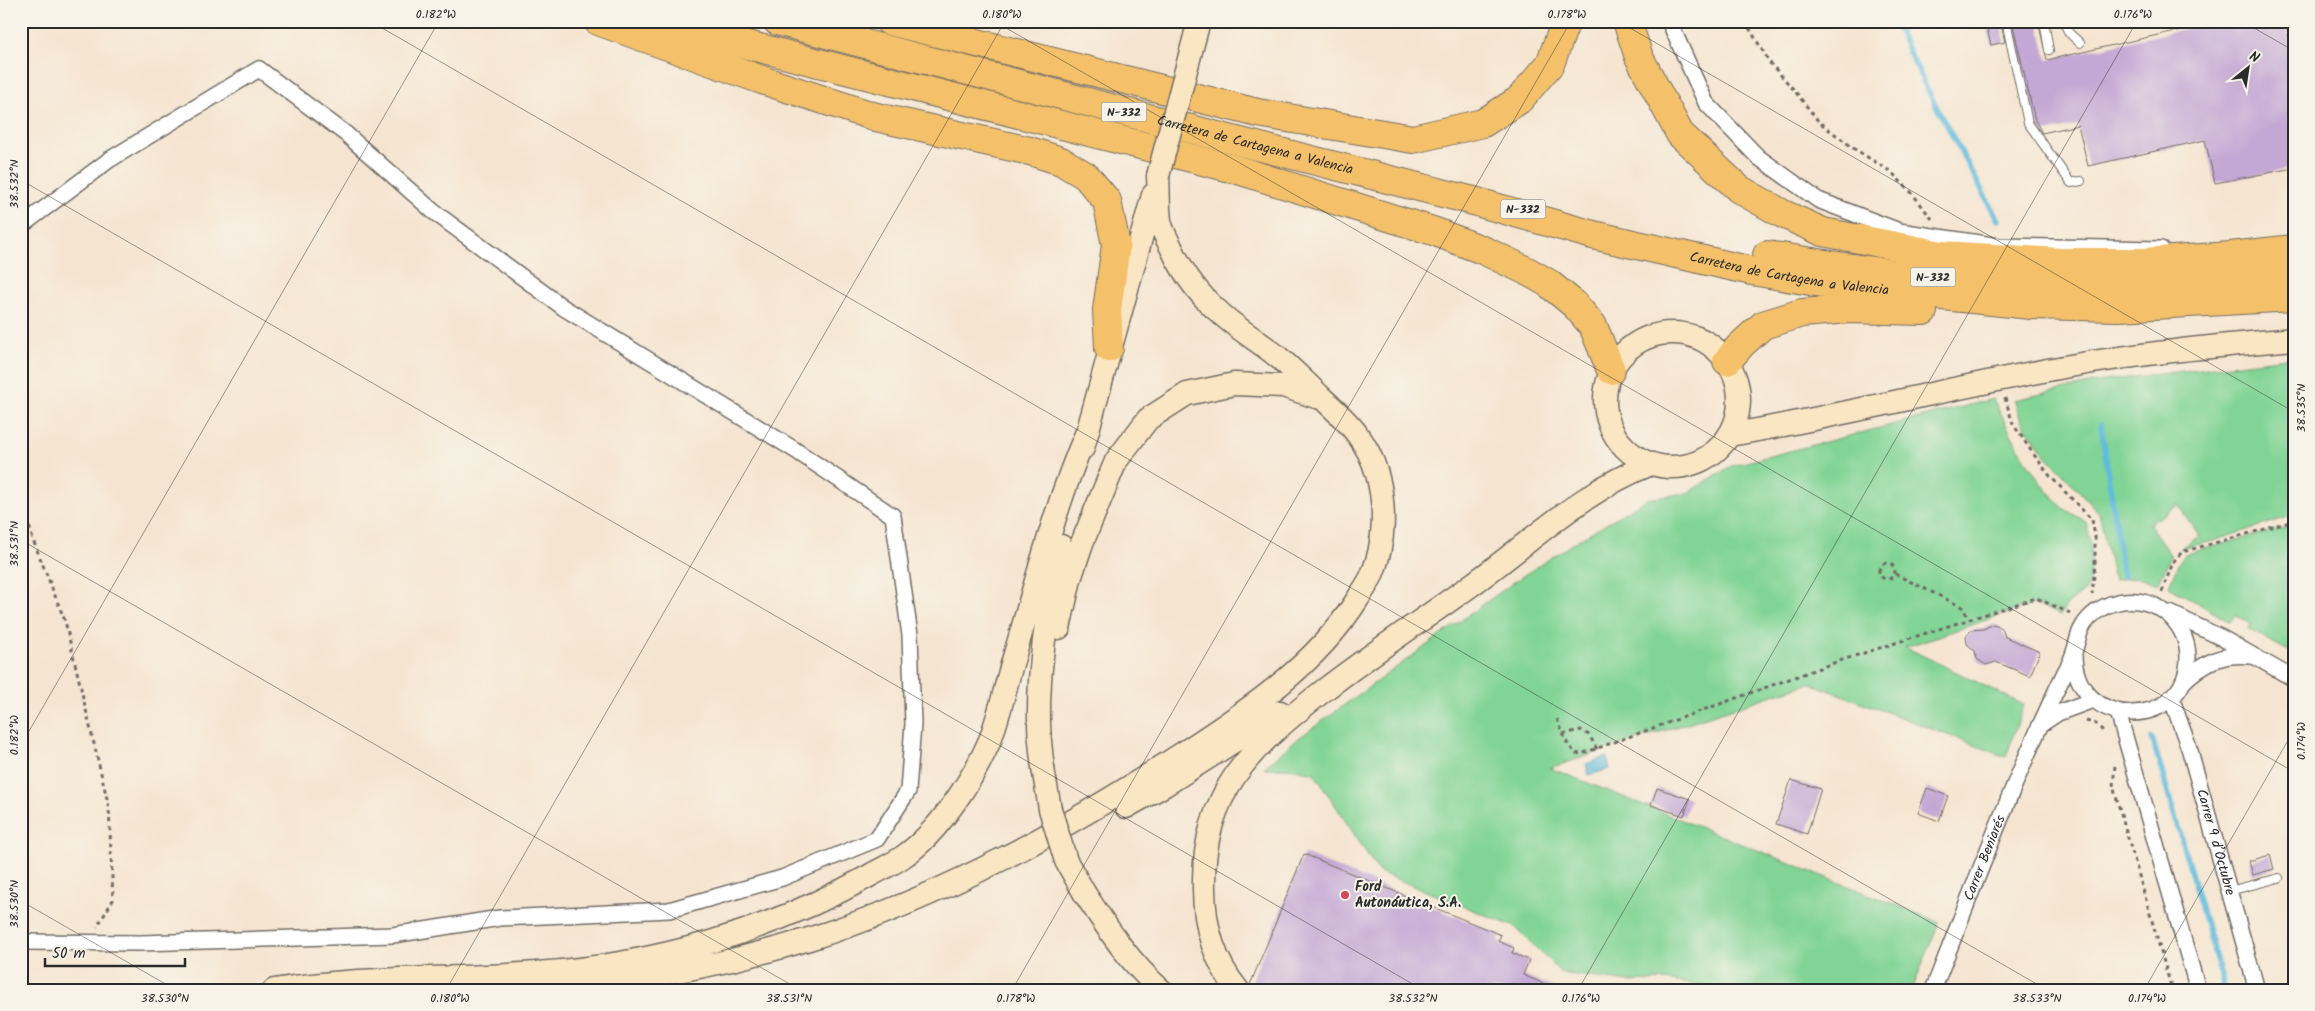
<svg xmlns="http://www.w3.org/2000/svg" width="2315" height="1011" font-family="Kalam,sans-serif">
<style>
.green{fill:#81d495;stroke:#568060}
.water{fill:#60bbdd;stroke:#467384}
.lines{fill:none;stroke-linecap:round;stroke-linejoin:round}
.stream{stroke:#60bbdd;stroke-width:5.5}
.building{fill:#c3a7d4}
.lane-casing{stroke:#726c65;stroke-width:10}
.street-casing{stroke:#726c65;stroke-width:18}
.secondary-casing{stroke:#726c65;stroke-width:25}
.highway-casing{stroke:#726c65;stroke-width:30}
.path{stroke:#726c65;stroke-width:3;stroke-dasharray:4 4;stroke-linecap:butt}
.lane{stroke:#fff;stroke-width:8}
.street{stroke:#fff;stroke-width:15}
.secondary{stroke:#fbe6c3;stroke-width:22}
.highway{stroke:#f4c16a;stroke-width:28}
.secondary-bridge-casing{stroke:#726c65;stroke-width:25;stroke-linecap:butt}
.secondary-bridge{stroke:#fbe6c3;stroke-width:22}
.ticks{fill:none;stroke:#2b2b2b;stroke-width:1;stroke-opacity:0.45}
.poi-dot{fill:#d1495b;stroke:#f7f3e8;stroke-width:2}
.labels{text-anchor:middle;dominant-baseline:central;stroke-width:4;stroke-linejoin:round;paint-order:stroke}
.shield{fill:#f7f3e8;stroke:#686764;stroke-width:1}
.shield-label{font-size:12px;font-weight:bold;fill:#2b2b2b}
.street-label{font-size:14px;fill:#2b2b2b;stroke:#f7f3e8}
.poi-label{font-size:14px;font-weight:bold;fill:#2b2b2b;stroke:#f7f3e8;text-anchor:start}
.neatline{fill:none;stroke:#2b2b2b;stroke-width:2}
.ticks-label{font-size:12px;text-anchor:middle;fill:#2b2b2b}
</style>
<rect width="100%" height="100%" fill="#f7f3e8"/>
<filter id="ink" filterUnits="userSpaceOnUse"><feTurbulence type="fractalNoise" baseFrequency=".02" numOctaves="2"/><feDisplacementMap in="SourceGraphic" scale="10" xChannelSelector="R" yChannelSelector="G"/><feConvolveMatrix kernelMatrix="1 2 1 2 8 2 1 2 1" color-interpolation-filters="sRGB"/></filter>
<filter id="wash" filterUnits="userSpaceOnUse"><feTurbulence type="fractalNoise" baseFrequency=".0096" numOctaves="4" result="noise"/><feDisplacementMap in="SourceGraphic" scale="20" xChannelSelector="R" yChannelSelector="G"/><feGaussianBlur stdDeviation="1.12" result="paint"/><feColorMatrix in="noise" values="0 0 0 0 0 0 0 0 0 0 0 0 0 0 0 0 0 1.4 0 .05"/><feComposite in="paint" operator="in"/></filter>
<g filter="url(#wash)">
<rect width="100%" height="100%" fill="#f5e5d0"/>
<path class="green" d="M2294,357V515L2213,541L2180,549L2199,535L2178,505L2149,524L2171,556L2158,584L2138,577L2114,580L2099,513L2044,453L2021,421L2014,400L2103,381Z
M1993,399C2012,436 2030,474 2060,505C2067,512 2078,516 2086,522C2093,544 2092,565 2088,588L2068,604L2060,615L2035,604L1905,647L2024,705L2006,757L1810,683L1550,768L1939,922L1912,990H1731L1664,980L1629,982L1561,973L1515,927L1379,872L1314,773L1289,768H1264L1292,743L1521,577L1580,539L1647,499L1687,493L1731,466Z
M2294,525V654L2248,629L2251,624L2235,615L2230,622L2169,586L2179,562L2185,554Z"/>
<path class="water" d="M1607,757L1610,769L1589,775L1586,764Z"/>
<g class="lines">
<path class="stream" d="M1894,21L1928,91L1998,220
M2101,425L2123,576
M2152,738L2225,990"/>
</g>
<g id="blocks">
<path class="building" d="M1985,21H2000L2005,42L1991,45Z
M2012,21H2038L2047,60L2220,21H2285L2294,60V168L2215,183L2205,140L2088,166L2078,125L2042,133L2035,120Z
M1994,624L2002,628L2005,637L2040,652L2030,676L1996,662L1986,665L1977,659L1975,651L1967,644L1966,636L1971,630L1983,629Z
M1791,780L1821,789L1807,834L1776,824Z
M1657,788L1690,799L1684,816L1651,805Z
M1927,788L1948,796L1939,821L1918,813Z
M1304,854L1501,935L1498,941L1514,948L1512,953L1529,960L1523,975L1559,990H1262L1250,985Z
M2270,855L2274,869L2253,875L2249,861Z"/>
</g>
</g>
<g filter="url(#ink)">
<use href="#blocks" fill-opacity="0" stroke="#726c65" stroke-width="1"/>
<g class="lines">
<g class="lane-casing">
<path id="lane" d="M2006,21L2028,123L2071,183L2081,181
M2044,21L2049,50
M2063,21L2069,33L2080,43
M2229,891L2279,878"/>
</g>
<g class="street-casing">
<g id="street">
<path d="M1669,21L1706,103L1758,157L1818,200L1899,231L1999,246L2161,249"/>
<path d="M21,226L109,160L259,69L346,134L434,212L564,308L795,450L893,516L910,635L913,724L908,791L877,839L782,878L669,910L500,918L393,935L140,943L21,942"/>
<path d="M2170,613L2222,638L2294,679"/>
<path d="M2183,682C2204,662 2221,653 2251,656"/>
<path id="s1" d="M2171,697L2190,751L2257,990"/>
<path d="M2118,712L2198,990"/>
<path d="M2040,725L2058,713L2093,700"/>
<path id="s2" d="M1933,990C1975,884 2015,775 2065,672C2068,667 2071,661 2073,655C2078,642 2078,629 2089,618C2109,598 2139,595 2162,610C2178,620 2188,639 2188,657C2188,732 2074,732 2074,654"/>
</g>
</g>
<g class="secondary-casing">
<path id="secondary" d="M1605 400a67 67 0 1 1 134 0a67 67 0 1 1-134 0Z
M1729,435C1842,416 1952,387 2064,367C2140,353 2217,346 2294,339
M1083,448L1153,195
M1059,628L1070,579L1082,543L1116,461L1148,419L1187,394L1234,384L1283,386L1316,397
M1043,768C1041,752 1039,737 1039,721C1038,662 1048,603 1061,546
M1126,807L1165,785L1280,712
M1085,894C1108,929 1129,962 1161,990
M274,990C361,976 449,980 537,973C653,965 768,932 869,876C881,869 893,864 904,856C938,833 974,778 990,740C999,716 1005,689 1012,664C1035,587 1054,508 1086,434
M511,990C612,985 713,969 809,939C944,897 1068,828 1186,751C1249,710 1316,665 1357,600C1362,592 1368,584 1372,575C1385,544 1386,506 1377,474C1367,439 1347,421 1321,397C1307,384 1293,369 1278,357C1259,341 1237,329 1219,312C1199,295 1182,271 1171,247C1167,239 1161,229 1160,220C1158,206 1159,190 1158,176
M1238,990C1214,961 1204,925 1204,888C1202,791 1252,747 1323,691C1371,654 1421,621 1470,586C1530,543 1582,491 1651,464"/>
</g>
<g class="highway-casing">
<g id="highway">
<path d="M598,21L762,80L876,117L1030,151L1061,161L1086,176L1107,201L1116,245L1107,310L1109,348"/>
<path d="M654,21L1238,170L1433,231L1485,251L1527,271L1548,283L1575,305L1593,326L1611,370"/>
<path id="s3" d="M777,21L1233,140L1470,200L1593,235L1752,271L1834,285L2031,305L2119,307L2294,297"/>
<path d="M889,21L1258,113L1413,139L1483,123L1519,100L1550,64L1566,21"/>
<path d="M1627,21L1639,57L1680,134L1739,189L1783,214L1823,232L1942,255L2061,262H2144L2230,256L2294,249"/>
<path d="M1767,255C1813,262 1859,270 1905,275C2034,290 2165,281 2294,272"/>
<path d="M1727,361L1741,345L1763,325L1802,313L1849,309L1923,311"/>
</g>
</g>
<path class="path" d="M1745,21L1770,63L1794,90L1819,122L1856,150L1890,171L1912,193L1932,219
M2005,398L2013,424L2032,452L2050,476L2092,520L2095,536V565L2092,594
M21,496L33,540L65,621L109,807L113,900L97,927
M1879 571a8 8 0 1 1 16 0a8 8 0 1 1-16 0Z
M1895,574L1962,607L1969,619
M2162,592L2173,562L2182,552L2294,521
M1557,719L1567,743L1576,754L1584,753L1839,661L2036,598L2070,613
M2086,721L2096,724L2105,733
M1563,734L1581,730L1589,735L1597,749
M2115,766L2113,786L2172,990"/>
<use href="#lane" class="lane"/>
<use href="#street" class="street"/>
<use href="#secondary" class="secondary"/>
<use href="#highway" class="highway"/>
<g class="secondary-bridge-casing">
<path id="secondary-bridge" d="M1158,176L1199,21
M1043,768L1050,809L1066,861L1085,894"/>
</g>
<use href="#secondary-bridge" class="secondary-bridge"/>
</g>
</g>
<path class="ticks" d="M370,21L2047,990M994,21L2294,772M1618,21L2294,412M2242,21L2294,51M21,180L1423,990M21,540L800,990M21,745L439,21M21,901L176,990M446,990L1005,21M1012,990L1571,21M1578,990L2137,21M2144,990L2294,730"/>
<circle class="poi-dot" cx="1345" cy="895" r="5"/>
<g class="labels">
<g class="shield">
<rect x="1101.5" y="102.5" width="45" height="19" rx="4"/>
<rect x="1500.5" y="199.5" width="45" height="19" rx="4"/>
<rect x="1910.5" y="267.5" width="45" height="19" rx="4"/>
</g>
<g class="shield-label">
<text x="1124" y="112">N-332</text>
<text x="1523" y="209">N-332</text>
<text x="1933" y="277">N-332</text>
</g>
<g class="street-label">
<text stroke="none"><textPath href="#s3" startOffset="494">Carretera de Cartagena a Valencia</textPath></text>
<text stroke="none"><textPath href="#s3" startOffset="1044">Carretera de Cartagena a Valencia</textPath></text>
<text stroke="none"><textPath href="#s1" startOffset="152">Carrer 9 d’Octubre</textPath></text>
<text stroke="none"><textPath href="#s2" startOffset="142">Carrer Beniarés</textPath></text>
</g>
<g class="poi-label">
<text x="1355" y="887">Ford<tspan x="1355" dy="16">Autonáutica, S.A.</tspan></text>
</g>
</g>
<rect width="2315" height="1011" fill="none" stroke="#f7f3e8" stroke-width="55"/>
<g transform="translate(2248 68) rotate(30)" stroke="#f7f3e8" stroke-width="4" paint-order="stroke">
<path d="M0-4L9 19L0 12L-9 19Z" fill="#2b2b2b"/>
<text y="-8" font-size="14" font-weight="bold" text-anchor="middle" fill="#2b2b2b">N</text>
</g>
<path d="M45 958v8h140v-8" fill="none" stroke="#2b2b2b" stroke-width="2.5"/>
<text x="52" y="958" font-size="15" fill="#2b2b2b" stroke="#f7f3e8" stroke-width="4" paint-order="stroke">50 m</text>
<rect x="28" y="28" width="2260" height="956" class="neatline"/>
<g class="ticks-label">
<text x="436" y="18">0.182°W</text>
<text x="1002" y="18">0.180°W</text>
<text x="1567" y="18">0.178°W</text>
<text x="2133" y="18">0.176°W</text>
<text transform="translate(14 184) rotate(-90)" y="4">38.532°N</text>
<text transform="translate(2301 408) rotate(-90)" y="4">38.535°N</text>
<text transform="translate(14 544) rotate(-90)" y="4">38.531°N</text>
<text transform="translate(14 735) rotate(-90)" y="4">0.182°W</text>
<text transform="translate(2301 741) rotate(-90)" y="4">0.174°W</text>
<text transform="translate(14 904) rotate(-90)" y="4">38.530°N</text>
<text x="165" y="1002">38.530°N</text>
<text x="450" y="1002">0.180°W</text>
<text x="789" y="1002">38.531°N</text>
<text x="1016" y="1002">0.178°W</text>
<text x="1413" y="1002">38.532°N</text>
<text x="1581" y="1002">0.176°W</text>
<text x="2037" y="1002">38.533°N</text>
<text x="2147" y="1002">0.174°W</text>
</g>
</svg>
